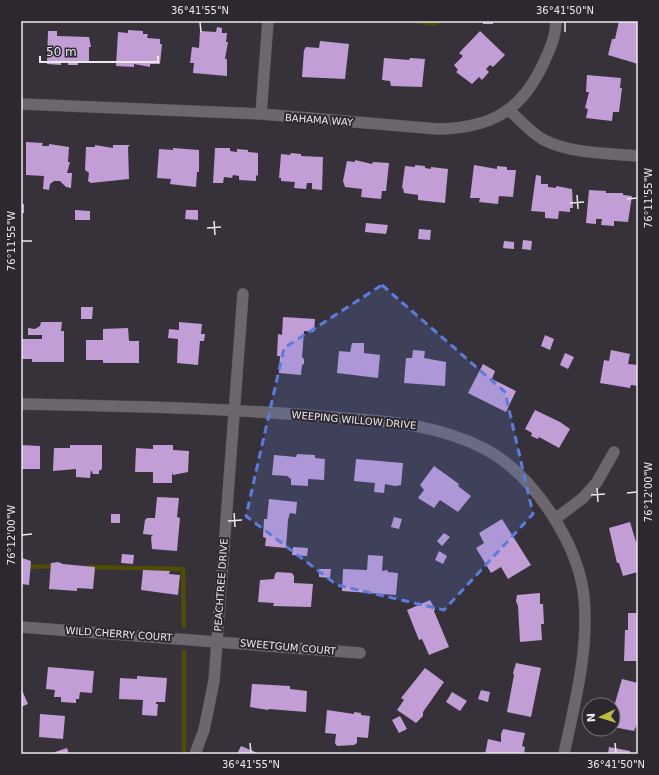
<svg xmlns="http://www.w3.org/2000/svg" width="659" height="775" font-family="'DejaVu Sans',sans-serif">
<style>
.water{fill:#4e4d01}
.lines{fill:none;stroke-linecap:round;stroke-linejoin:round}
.stream{stroke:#4e4d01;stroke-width:4.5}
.building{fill:#c29ed6}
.minor-casing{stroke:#545055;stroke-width:12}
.minor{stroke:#6c676f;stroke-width:11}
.marked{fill:#5b7cde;fill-opacity:0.2;stroke:#5b7cde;stroke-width:3;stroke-dasharray:8 5;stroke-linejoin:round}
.ticks{fill:none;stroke:#ece9ed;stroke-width:1.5}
.labels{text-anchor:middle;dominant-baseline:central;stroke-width:4;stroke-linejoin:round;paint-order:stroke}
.street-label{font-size:10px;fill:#ece9ed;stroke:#2d282f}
.neatline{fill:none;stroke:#ece9ed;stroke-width:1.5}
.ticks-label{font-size:10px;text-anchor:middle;fill:#ece9ed}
</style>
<rect width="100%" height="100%" fill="#373239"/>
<path class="water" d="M401,21H446L435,26Z"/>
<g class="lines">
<path class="stream" d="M21,567L57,566
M90,567L183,569L184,626
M184,652V752"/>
</g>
<path class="building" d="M483,21H493V24H483Z
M619,21H638V64L608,55L612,39H615Z
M217,27L222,28V33H227L226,42H228L225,59H227V76L193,73L194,63H190L192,47L199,48L200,31L216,32Z
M128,30L143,31V34H148L147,38L160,39V44H162L160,64H150V67L134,64V67L116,66L118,32L128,33Z
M48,31H57V36L89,37L91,47H89V63H78V65H68V62H61V65L47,64Z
M480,31L505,55L493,67L490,65L486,69L489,72L482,80L479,77L472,84L456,72L458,70L454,65L463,56L459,53Z
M320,41L349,44L345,79L302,77L304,50L306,47L319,48Z
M384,58L409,60L410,58L425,59L422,87L391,86L390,81L382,80Z
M587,75L621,78L620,88H622L619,112H613L612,121L586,118L588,109L585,108L589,92H586Z
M26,142L43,143L42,146H49V144L69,147L68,162H70L67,173H72L71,188L66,187L60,181H54L50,184L49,190L43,189L44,176L26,175Z
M95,145L113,148V145H130L128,147L129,179L91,183L88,181L89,173L85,170L86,147H95Z
M173,148L199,150V172H197L196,187L170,184L171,179L157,178L159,149L173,150Z
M215,148H230V151L237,152V149L248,150V152L258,153V176L256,175V181L239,180V176L233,175L232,178L224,177L223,183H213Z
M291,153L301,154V156L323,157L322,190L312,189V183H307L306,189L294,188L295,182L281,181V178H279L281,154L290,155Z
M355,160L372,164L373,162L389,163L386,191H382L381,199L361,197L362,189L345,187L343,181L347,161L355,162Z
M415,165L425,166V168L431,169V167L448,169L445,203L418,200V195L404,193L403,188H402L405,166L415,167Z
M474,165L497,169V166L507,167V170H516L513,197L499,196L498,204L479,202L480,198H470Z
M536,175L541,176V184H548V187L556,188V186L572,189L573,208H570V212L559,211L558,219L545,218V212L531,211Z
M589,190L606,191V193H623V195L632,196L628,222L614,221V226L601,225L602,219H596V224L586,223Z
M21,204H24V213H21Z
M75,210L90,211V220H75Z
M186,210H198V220L185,219Z
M366,223L388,225L386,234L365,232Z
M419,229L431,230L430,240L418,239Z
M523,240L532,241L531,250L522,249Z
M504,241L514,242V249L503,248Z
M81,307H93L92,319H81Z
M283,317L315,319L314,332L304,331L302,357L304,359V364L302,365L301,375L279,373L280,356H277L278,334L282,335Z
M41,322H62L61,331H64V362H32V359H21V339H42V335H28V328L35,329L40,326Z
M179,322L202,324L201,334H205L204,341H200L198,365L177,363L178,339L168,338L169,329L179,330Z
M128,328L129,341H139V363H103V360H86V340H103V329Z
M545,335L554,339L550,350L541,346Z
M352,343H364V353L380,355L378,378L337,373L339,351L350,352Z
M413,350L425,351L424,358L446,362L445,386L404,383L406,358H412Z
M611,350L630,354L628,364L638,365V386L631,385L630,388L600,383L604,360L609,361Z
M565,353L574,357L568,369L560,365Z
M483,364L495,371L492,379L516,391L506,412L468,393Z
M535,410L560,422L570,429L559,448L539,437L538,439L531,436L532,433L525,429Z
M21,445L40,446V469H21Z
M70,445H102V469L99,471V474H93L91,470L90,478L76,477V469L53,471L54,448H70Z
M153,445H173V450L189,451L188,472L173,475L172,472V483H153V472H135L136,448L153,449Z
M297,454L315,455V458L325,459L324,480L308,479V486L291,485V479L287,476L272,475L274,455L296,457Z
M356,459L403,463L401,485L395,486L385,484L384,493L374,492L375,483L354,481Z
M434,466L459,484L458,486L471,496L458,512L440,500L434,508L418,498L424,490L420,485Z
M157,497L179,498L177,517L180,518L177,551L152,549L151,537L153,535L143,534L145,520L147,518H155Z
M269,499L297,502L296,514L290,513L288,520L286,548L265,546L266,538L263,537L264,519H267Z
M111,514H120V523H111Z
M394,517L402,519L399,529L391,527Z
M502,519L531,565L508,579L501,567L491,573L476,548L484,543L479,533Z
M630,522L636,542L638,541V572L623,576L619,563H617L609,528Z
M444,533L450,537L442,546L437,541Z
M293,547L308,548L307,556L292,555Z
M439,551L447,556L443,564L435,560Z
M21,552H23L22,558L31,561L29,585L21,584Z
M122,554L134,555L133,564L121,563Z
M368,555L383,556L382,571L387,570L388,572L398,573L396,595L342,591L343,569L367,570Z
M58,562L63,564L95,567L93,589L77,588V591L49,589L51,563Z
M319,569H331L330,578L319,577Z
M143,570L170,571L169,574L180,575L178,595L141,590Z
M277,572L292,573L294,576V583L313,584L311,607L273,606L274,603L258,602L260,580L274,579L275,574Z
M540,593V604H543L544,624H541L542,640L520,642L518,606L516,601L517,595Z
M430,600L435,609L434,611L449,647L429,655L422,639L419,640L407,610Z
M628,613H638V661H624L625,630H628Z
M516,663L541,668L531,717L507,712L514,675L513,673Z
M48,667L94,671L92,693L80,692L79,699H76V703L61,702V697H54L55,690L46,689Z
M425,668L444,682L423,712V716L416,723L397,710L404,700L401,698Z
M137,676L167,678L165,702H156V704H158L157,716L142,715L143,700L119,699L120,678L137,679Z
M622,679L638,683V722L634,731L613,727L615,715L613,714V710Z
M252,684L290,686V689L307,691L306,712L269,709L268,710L250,707Z
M21,688L28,704L21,707Z
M481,690L490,692L488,702L478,699Z
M452,692L467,701L460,711L446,702Z
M327,710L354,714V712L361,713V715L370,716L368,738L357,737V743L354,745L337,746L335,743L336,734L325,733Z
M40,714L65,716L63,739L39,737Z
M400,716L407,729L399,733L392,720Z
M503,729L525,733L522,746L525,747L524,754H485L488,739L501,742V734Z
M241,746L260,754H237Z
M609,747L630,751V754H608Z
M67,748L69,754H49Z"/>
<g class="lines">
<g class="minor-casing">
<path id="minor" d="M21,104L261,114L438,129C491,128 522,111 544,62C550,49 556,36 556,21
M509,110C520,120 531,133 544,140C572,154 607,153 638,156
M261,114L268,21
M21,404C120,406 219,408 318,416C377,421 431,421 485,449C533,474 578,543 584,597C589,650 575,702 564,754
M555,519L583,498L597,482L614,452
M21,627L360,653
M195,754L204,730L214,681L243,294"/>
</g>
<use href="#minor" class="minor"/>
</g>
<path class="marked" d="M382,285L505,392L533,514L444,610L337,585L246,516L284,348Z"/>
<path class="ticks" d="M200,22L201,32M565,22V32M577,195L578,209M627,199L637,198M570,203L584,202M214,221L215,235M207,228L221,227M22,241H32M597,488L598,502M627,493L637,492M591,495L605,494M234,513L235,527M228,521L242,520M22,535L32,534M250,743L251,753M615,743L616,753"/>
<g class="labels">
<g class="street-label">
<text transform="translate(319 120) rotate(4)">BAHAMA WAY</text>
<text transform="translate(354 420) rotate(5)">WEEPING WILLOW DRIVE</text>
<text transform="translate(221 585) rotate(-86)">PEACHTREE DRIVE</text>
<text transform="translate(119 634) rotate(4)">WILD CHERRY COURT</text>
<text transform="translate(288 647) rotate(5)">SWEETGUM COURT</text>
</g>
</g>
<rect width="659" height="775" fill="none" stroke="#2d282f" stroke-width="44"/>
<g transform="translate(601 717) rotate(266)"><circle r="19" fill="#2d282f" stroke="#79757b"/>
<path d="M0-3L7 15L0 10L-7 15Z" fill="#bfbe41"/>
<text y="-6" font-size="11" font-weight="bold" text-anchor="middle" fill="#ece9ed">N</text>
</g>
<path d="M40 56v6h118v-6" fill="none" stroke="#ece9ed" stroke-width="2"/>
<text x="46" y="56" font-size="12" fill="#ece9ed" stroke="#2d282f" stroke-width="3" paint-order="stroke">50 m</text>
<rect x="22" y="22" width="615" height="731" class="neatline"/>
<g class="ticks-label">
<text x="200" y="14">36°41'55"N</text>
<text x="565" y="14">36°41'50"N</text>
<text transform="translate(648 198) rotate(-90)" y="4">76°11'55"W</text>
<text transform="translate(11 241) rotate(-90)" y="4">76°11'55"W</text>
<text transform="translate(648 492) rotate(-90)" y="4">76°12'00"W</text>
<text transform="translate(11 535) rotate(-90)" y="4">76°12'00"W</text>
<text x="251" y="768">36°41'55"N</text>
<text x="616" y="768">36°41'50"N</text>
</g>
</svg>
